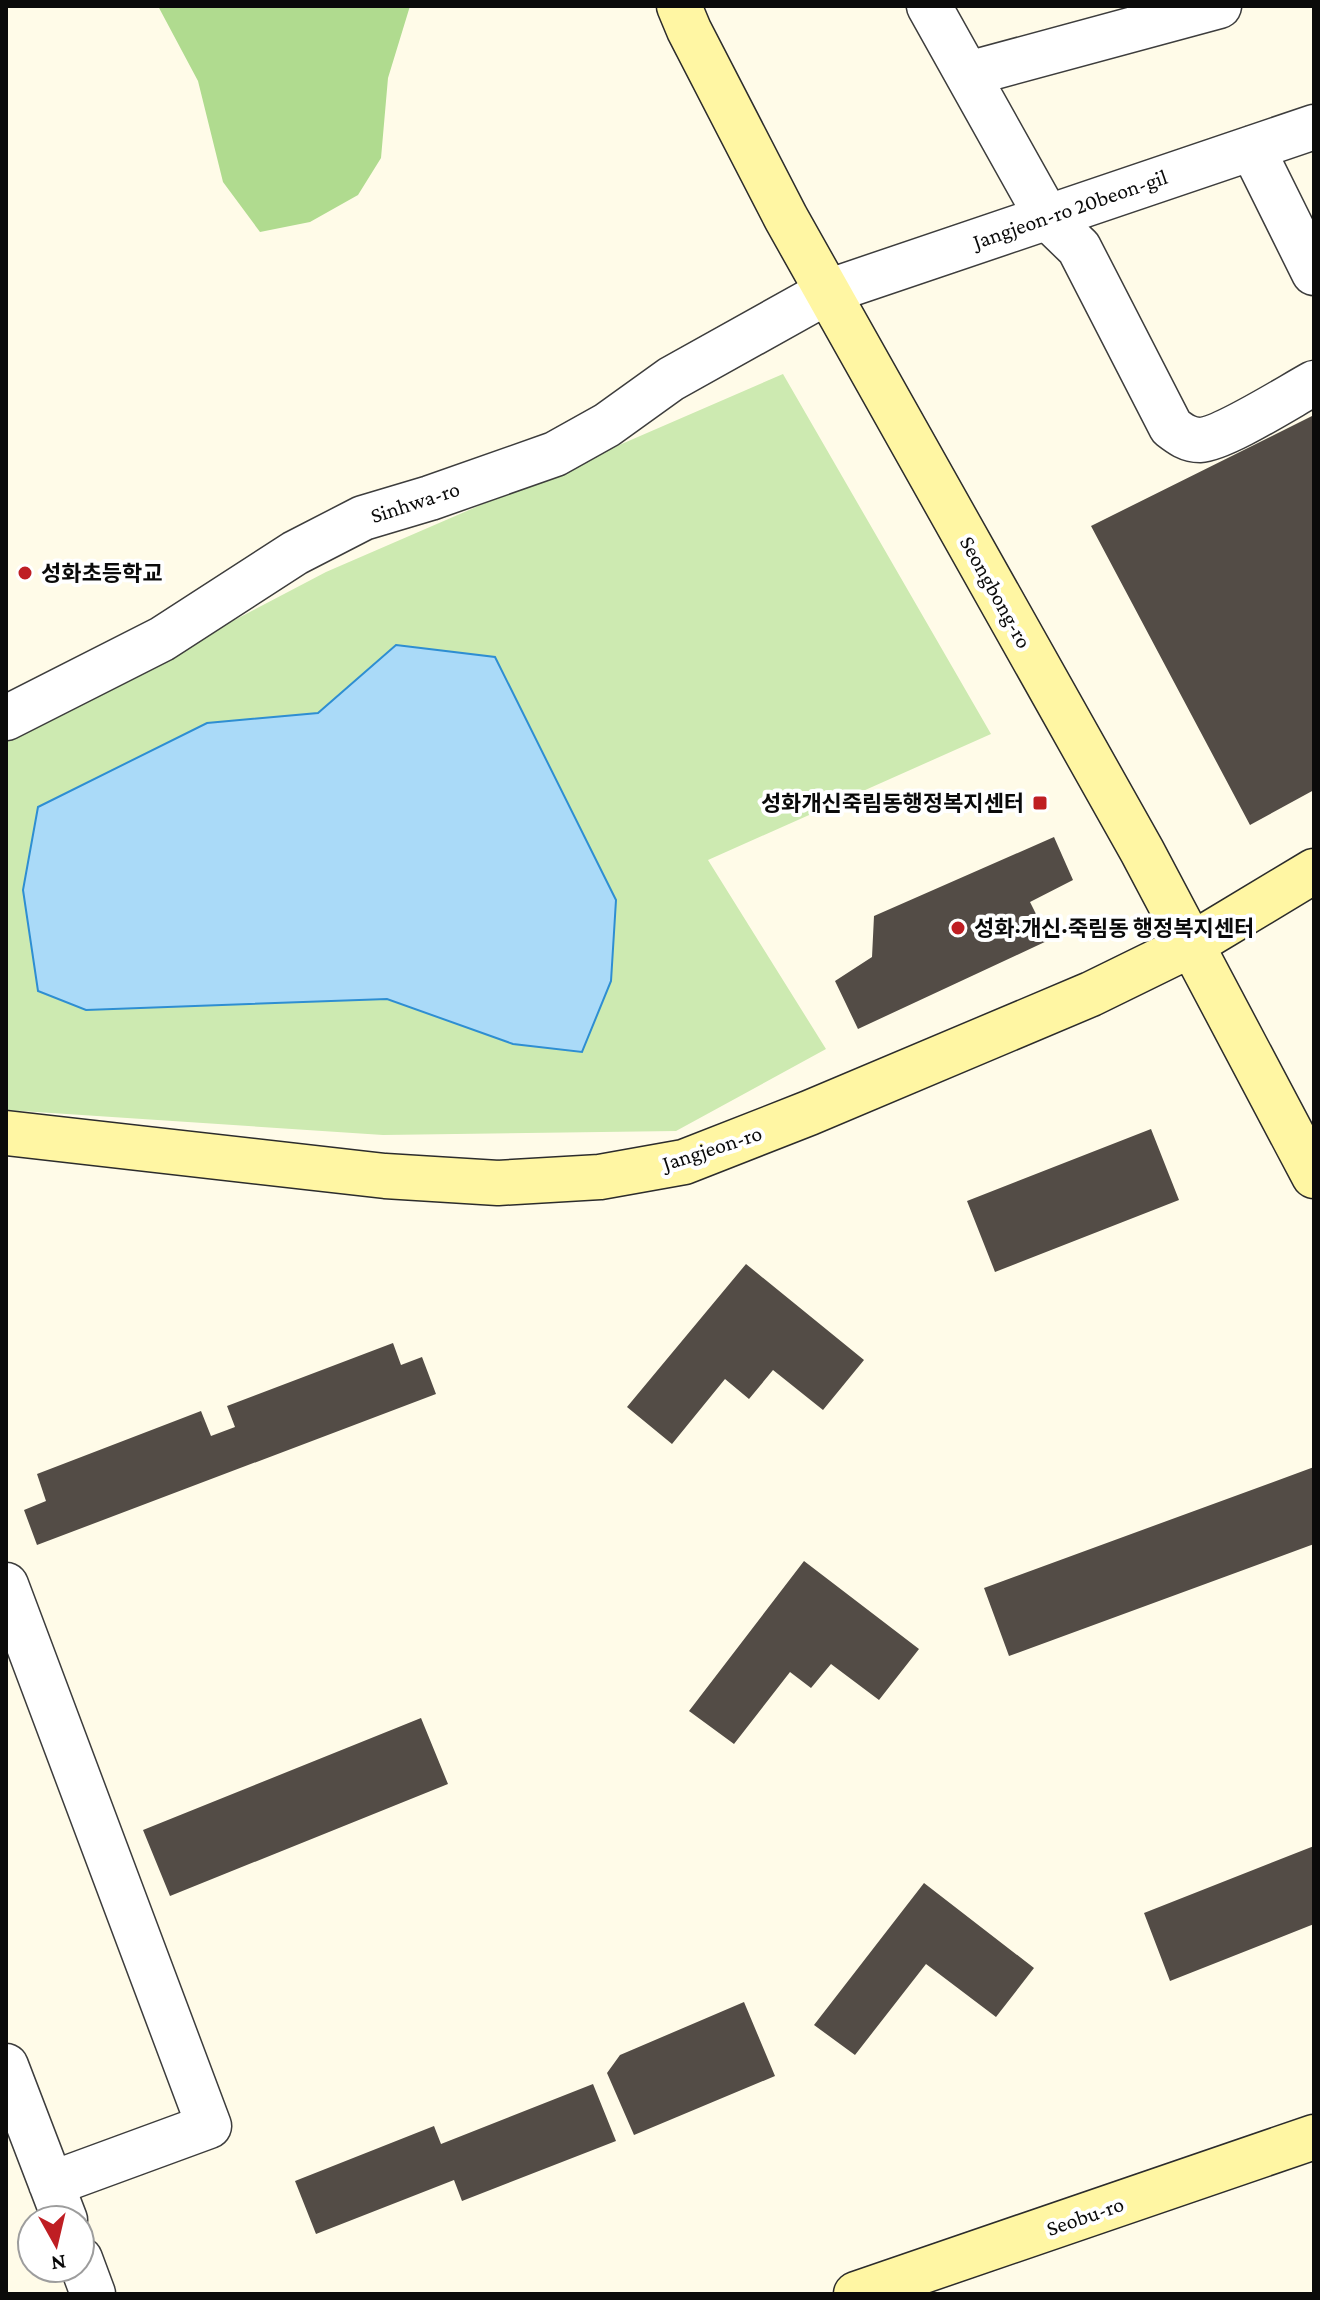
<svg xmlns="http://www.w3.org/2000/svg" width="1320" height="2300" font-family="'Crimson Pro','Noto Sans KR',serif">
<style>
.green{fill:#cdeab1}
.forest{fill:#b0db8f}
.water{fill:#aadaf8;stroke:#2e8ed2;stroke-width:2}
.building{fill:#534c46}
.lines{fill:none;stroke-linecap:round;stroke-linejoin:round}
.street-casing{stroke:#3d3d3d;stroke-width:47}
.secondary-casing{stroke:#2c2c2c;stroke-width:47}
.street{stroke:#fff;stroke-width:44}
.secondary{stroke:#fff6a3;stroke-width:44}
.poi-dot{fill:#bf1e23;stroke:#fff;stroke-width:3}
.labels{text-anchor:middle;dominant-baseline:central;stroke-width:8;stroke-linejoin:round;paint-order:stroke}
.street-label{font-size:22px;fill:#0a0a0a;stroke:#fff}
.poi-label{font-size:22px;font-weight:bold;fill:#0a0a0a;stroke:#fff;text-anchor:start}
</style>
<rect width="100%" height="100%" fill="#fffbe8"/>
<path class="green" d="M783,374L991,734L708,860L826,1049L676,1131L383,1135L6,1110V740L326,572Z"/>
<path class="forest" d="M158,6H410L388,78L381,158L358,195L310,222L260,232L223,182L198,81Z"/>
<path class="water" d="M396,645L495,657L616,900L611,981L582,1052L513,1044L387,999L86,1010L38,991L23,890L38,807L207,723L318,713Z"/>
<path class="building" d="M1314,415V790L1250,825L1091,526Z
M1054,837L1073,880L1030,902L1049,940L858,1029L835,981L872,957L874,916Z
M1151,1129L1179,1200L995,1272L967,1201Z
M746,1264L864,1360L823,1410L773,1370L749,1399L725,1379L672,1444L627,1407Z
M393,1343L401,1365L422,1357L436,1394L37,1545L24,1510L46,1501L37,1474L201,1411L211,1436L235,1427L227,1406Z
M1314,1467V1544L1009,1656L984,1588Z
M804,1561L919,1649L879,1700L831,1664L811,1688L790,1672L734,1744L689,1711Z
M421,1718L448,1784L170,1896L143,1830Z
M1314,1846V1924L1170,1981L1144,1913Z
M924,1883L1034,1968L996,2017L926,1964L855,2055L814,2025Z
M744,2002L775,2076L634,2135L607,2073L620,2055Z
M593,2084L616,2141L462,2201L454,2180L316,2234L295,2181L434,2126L441,2144Z"/>
<g class="lines">
<g class="street-casing">
<path id="street" d="M929,6L1047,217L1079,248L1171,427C1180,434 1188,440 1200,440C1223,439 1290,396 1314,383
M968,74L1219,6
M1252,148L1314,273
M6,718L162,639L295,553L363,518L430,498L555,454L607,425L671,379L827,292L1314,127
M6,1585L209,2126L51,2184
M6,2066L65,2220
M80,2259L93,2294"/>
</g>
<g class="secondary-casing">
<path id="secondary" d="M679,6L689,30L786,218L1142,851L1314,1176
M6,1133L385,1176L498,1183L600,1177L684,1162L809,1113L1091,994L1191,945L1314,871
M856,2294L1314,2137"/>
</g>
<use href="#street" class="street"/>
<use href="#secondary" class="secondary"/>
</g>
<g class="poi-dot">
<circle cx="25" cy="573" r="8"/>
<rect x="1032" y="795" width="16" height="16" rx="4"/>
<circle cx="958" cy="928" r="8"/>
</g>
<g class="labels">
<g class="street-label">
<text transform="translate(1070 209) rotate(-19)">Jangjeon-ro 20beon-gil</text>
<text transform="translate(415 502) rotate(-18)">Sinhwa-ro</text>
<text transform="translate(996 592) rotate(61)">Seongbong-ro</text>
<text transform="translate(712 1148) rotate(-18)">Jangjeon-ro</text>
<text transform="translate(1085 2216) rotate(-19)">Seobu-ro</text>
</g>
<g class="poi-label">
<text x="41" y="573">성화초등학교</text>
<text x="1024" y="803" text-anchor="end">성화개신죽림동행정복지센터</text>
<text x="974" y="928">성화·개신·죽림동 행정복지센터</text>
</g>
</g>
<rect width="1320" height="2300" fill="none" stroke="#0a0a0a" stroke-width="16"/>
<g transform="translate(56 2244) rotate(172)"><circle r="38" fill="#ffffff" stroke="#9d9d9d" stroke-width="2"/>
<path d="M0-6L14 30L0 20L-14 30Z" fill="#bf1e23"/>
<text y="-12" font-size="22" font-weight="bold" text-anchor="middle" fill="#0a0a0a">N</text>
</g>
</svg>
